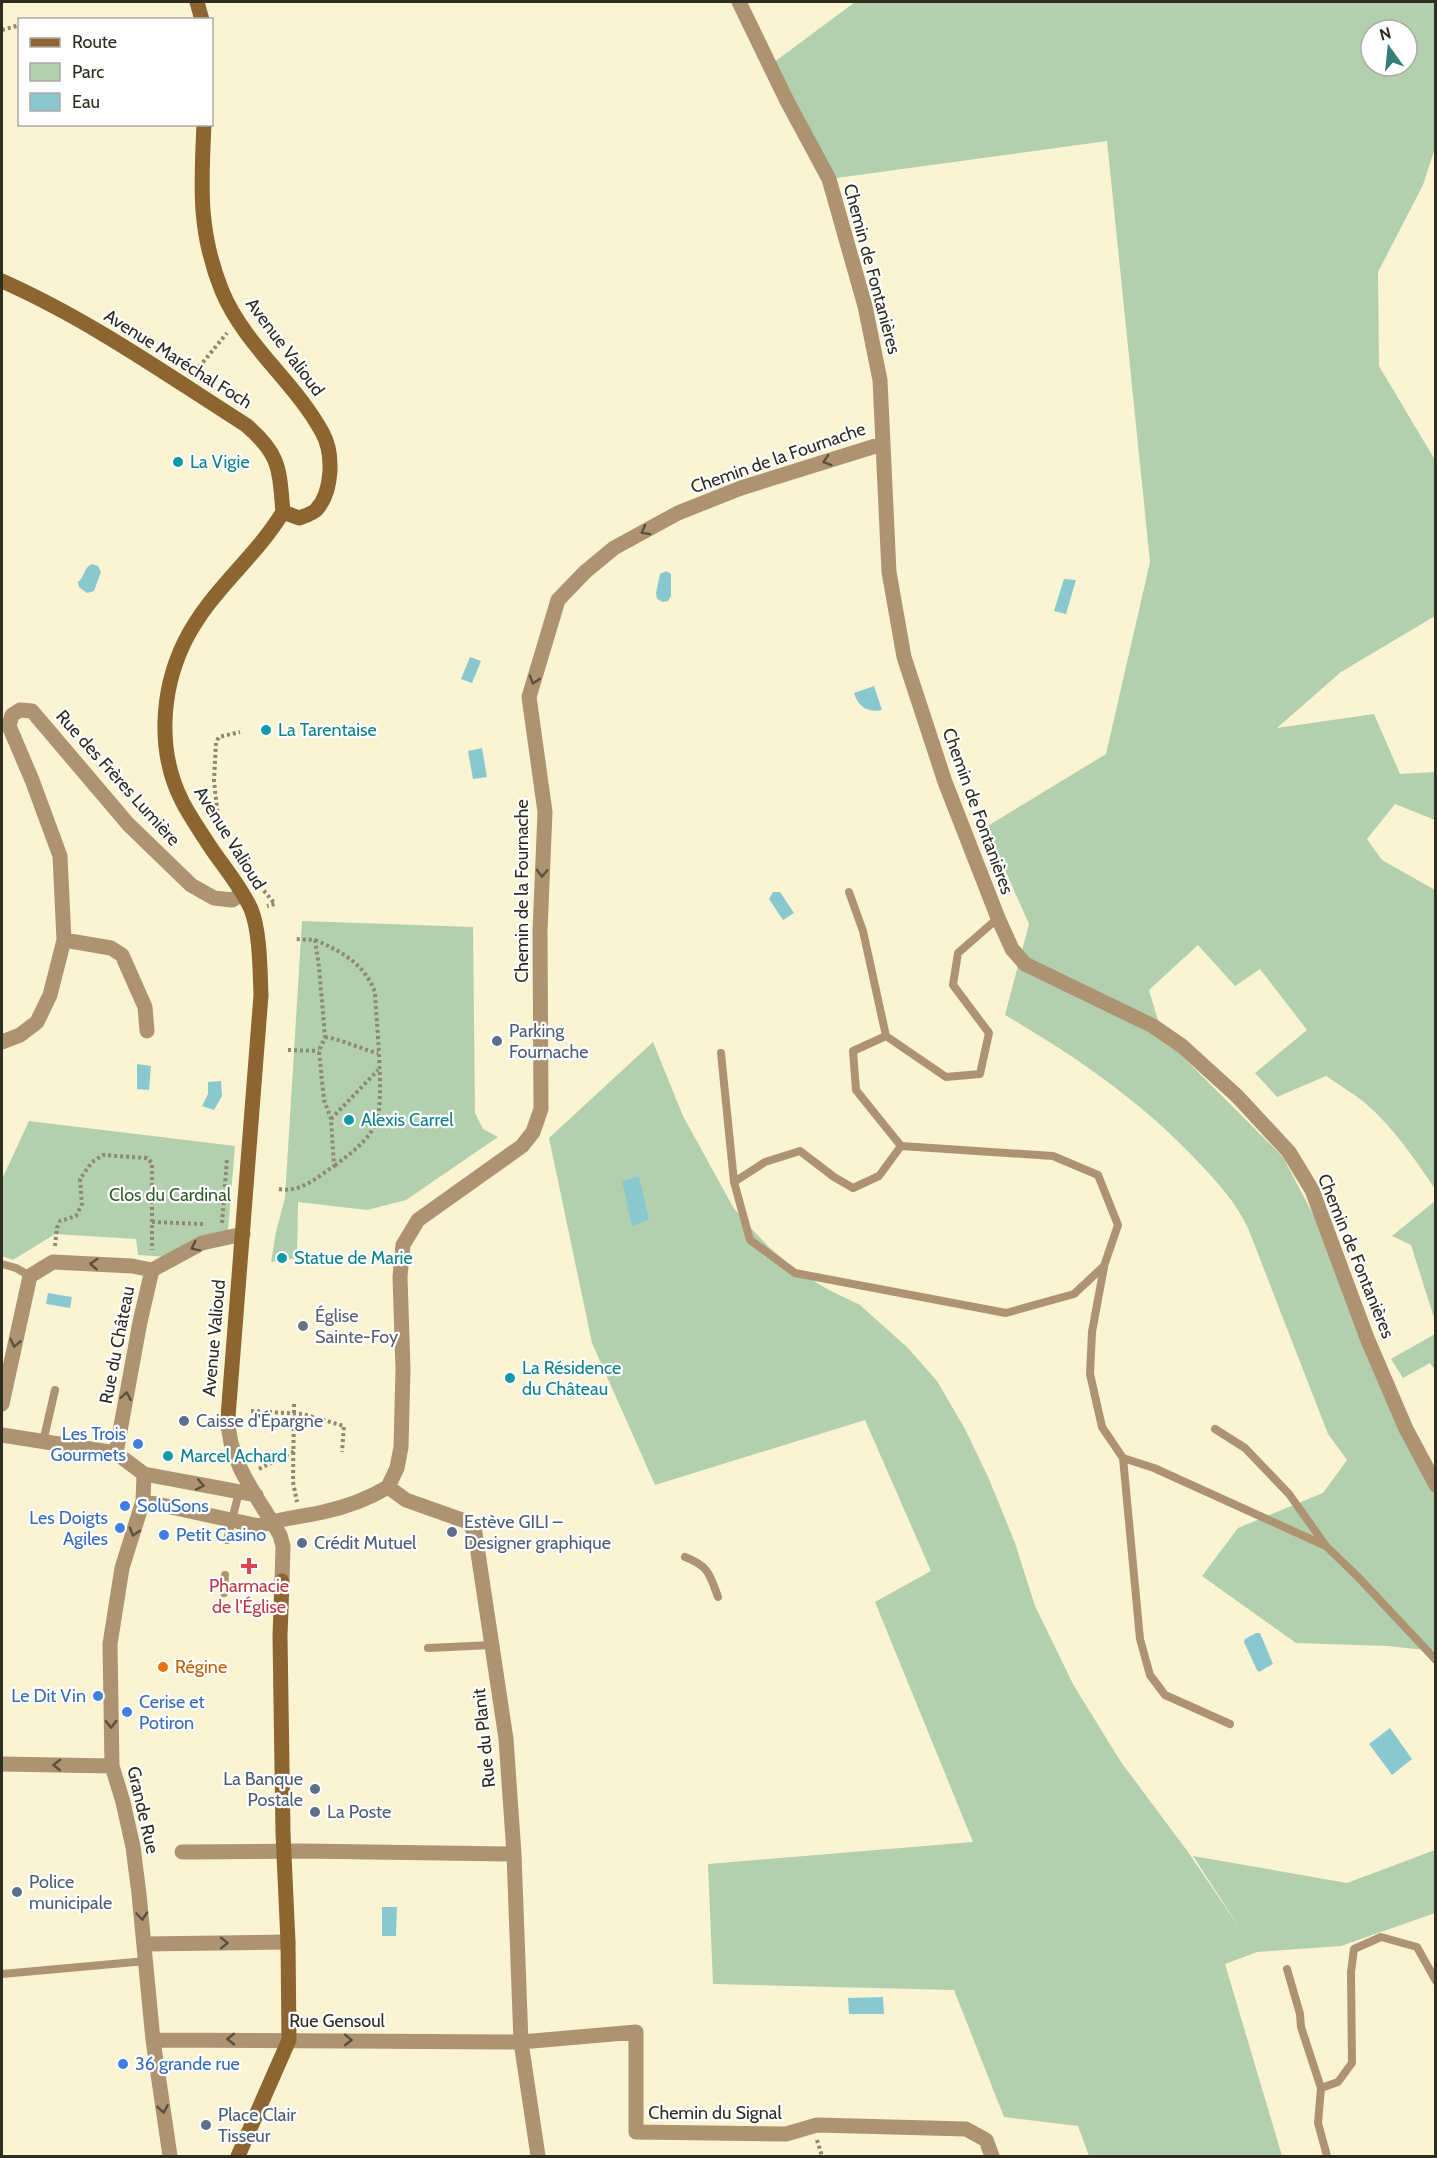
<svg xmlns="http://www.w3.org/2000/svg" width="1437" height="2158" font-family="Cabin,sans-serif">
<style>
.green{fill:#b2d0ae;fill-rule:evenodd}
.water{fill:#8ac8d0}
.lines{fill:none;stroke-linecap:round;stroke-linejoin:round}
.path{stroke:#8d8973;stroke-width:4;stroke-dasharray:3 3;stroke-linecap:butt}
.lane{stroke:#ae9372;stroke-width:8}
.street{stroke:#ae9372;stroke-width:15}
.secondary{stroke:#8c6531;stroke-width:15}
.oneway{stroke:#5b503d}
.culture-dot{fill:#0f9aa8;stroke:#fff;stroke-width:2}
.service-dot{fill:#5c6f8a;stroke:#fff;stroke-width:2}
.worship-dot{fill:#6b7280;stroke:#fff;stroke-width:2}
.shop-dot{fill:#3f7fe0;stroke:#fff;stroke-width:2}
.health-dot{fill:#e0444e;stroke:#fff;stroke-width:2}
.food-dot{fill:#e8710a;stroke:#fff;stroke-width:2}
.labels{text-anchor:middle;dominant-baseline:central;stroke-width:4.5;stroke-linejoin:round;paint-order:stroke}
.street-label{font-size:18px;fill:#2f2c20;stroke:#fff}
.culture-label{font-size:18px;fill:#0d838f;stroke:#fff;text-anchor:start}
.service-label{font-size:18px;fill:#4e5e75;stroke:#fff;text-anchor:start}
.park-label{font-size:18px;fill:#2f5c29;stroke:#fff}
.worship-label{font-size:18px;fill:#5b616d;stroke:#fff;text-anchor:start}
.shop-label{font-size:18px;fill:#366cbe;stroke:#fff;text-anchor:start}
.health-label{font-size:18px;fill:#be3a42;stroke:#fff}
.food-label{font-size:18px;fill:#c56008;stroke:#fff;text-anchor:start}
</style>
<rect width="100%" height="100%" fill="#faf4d3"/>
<path class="green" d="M855,2H1435V148L1423,185L1378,272L1379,366L1435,460V616L1341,672L1277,728L1374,714L1400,774L1435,772V820L1395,804L1367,839L1382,860L1435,890V1189C1415,1159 1393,1127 1365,1103C1353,1093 1339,1085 1326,1076L1277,1097L1255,1073L1307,1030L1260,969L1235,986L1198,945L1149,990L1163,1037L1283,1157L1314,1216L1376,1376L1435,1495V1651L1387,1646L1296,1643L1202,1576L1238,1528L1323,1493L1347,1460L1328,1434L1248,1228C1236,1203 1220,1185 1201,1165C1145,1104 1077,1057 1005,1015L1029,924L986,827L1106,754L1150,562L1107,141L829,179L769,66ZM1371,30H1407V66H1371Z
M302,921L473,927L475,1113L483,1129L498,1137L406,1200L367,1210L298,1202L297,1258L271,1262L276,1232L285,1198Z
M653,1042L683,1116L733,1207L744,1221L769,1247L796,1270L827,1289L860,1305L907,1347L937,1381L965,1429L989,1479L1015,1543L1035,1606L1074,1686L1121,1762L1188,1852L1241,1930L1193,1856L1347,1883L1435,1850V1913L1341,1946L1257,1952L1225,1964L1282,2156H1089L1078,2126L1004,2117L954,1990L713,1984L708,1864L973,1842L875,1602L931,1571L865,1420L655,1485L592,1343L549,1138Z
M29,1121L235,1146L228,1231L167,1257L138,1255L136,1239L55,1234L13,1260L2,1256V1179Z
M1435,1201V1321L1411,1245L1392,1236Z
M1435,1334V1370L1430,1363L1403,1378L1391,1359Z"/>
<path class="water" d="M92,564L98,566L101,572L94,591L87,593L79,587L78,582C84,578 84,567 92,564Z
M666,571L671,574V596L668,601L663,602L657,599L656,593L660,574Z
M1064,579L1076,580L1066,614L1054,611Z
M470,657L481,661L472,683L461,679Z
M874,686L882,710C868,713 858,707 854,693Z
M482,748L487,777L473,779L468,751Z
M773,892H780L794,913L783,920L769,899Z
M137,1064L151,1066L149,1090L137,1089Z
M221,1081L222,1096L214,1110L202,1106L208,1094V1082Z
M639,1176L649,1220L632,1226L622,1181Z
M48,1293L72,1297L70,1308L46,1304Z
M1256,1633H1260L1273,1664L1259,1672L1257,1670L1244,1642L1245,1639Z
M1390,1728L1412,1759L1392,1775L1369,1744Z
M382,1907H397L396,1936H382Z
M883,1997L884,2014H849L848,1998Z"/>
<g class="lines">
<path class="path" d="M2,30L20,25
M199,367L227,333
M212,820L218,817L214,781L216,742L219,737L240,732
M260,886L275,904L267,906
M315,940C343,952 364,964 375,992C376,1020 385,1100 376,1123C367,1142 350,1154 334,1166
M325,1037C344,1040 360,1049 378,1053
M288,1050L319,1051
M331,1119L378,1070
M279,1189C300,1193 318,1177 334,1166L331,1119L324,1100L319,1051L325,1037L319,967L315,940L295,939
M152,1222L203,1224
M222,1223L227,1159
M55,1246L57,1228L60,1221L76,1216L82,1204L80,1179L92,1162L103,1155L147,1158L152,1163V1250
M294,1404L293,1482L297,1502
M251,1411L303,1414L344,1426L342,1452
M259,1469L295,1451
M817,2140L822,2156"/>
<path class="lane" d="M849,892L863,931L886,1036
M721,1053L734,1182L750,1240L795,1273L1006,1313L1074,1294L1104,1266L1118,1225L1098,1175L1053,1156L901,1146L879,1176L853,1188L834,1177L800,1151L765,1162L734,1182
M901,1146L856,1090L853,1051L886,1036L946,1077L980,1074L989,1033L953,985L958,953L998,918
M2,1264L16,1268L30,1276
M1104,1267L1092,1332L1090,1374L1102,1427L1123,1458L1154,1468L1326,1546
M1215,1429L1245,1448L1289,1494L1326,1546L1358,1577L1436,1660
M43,1442L55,1390
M1123,1458L1140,1639L1150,1675L1165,1695L1230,1724
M227,1540L239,1492
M685,1557C709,1566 710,1575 718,1597
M224,1593L225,1575
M428,1648L492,1645
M1287,1969L1300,2014L1301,2027L1321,2088L1318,2123L1327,2156
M2,1974L146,1961
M1321,2088L1338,2082L1352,2063L1351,1972L1354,1949L1381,1937L1417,1947L1436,1981"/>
<path class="street" d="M739,2L787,101L829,179L865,306L880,380L889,572L904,657L945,782L998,918L1012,949L1025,964L1153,1026L1182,1046L1237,1096L1289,1152L1312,1190L1367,1338L1406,1429L1436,1485
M64,940L111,948L122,955L145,1007L147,1031
M2,1042L20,1035L37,1022L50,995L64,940L60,856L32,780L9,726L12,715L20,710L32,711L128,824L191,885L214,898L232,900L242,894
M2,1404L30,1276L53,1262L132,1266L152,1270
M228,1417C227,1461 259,1499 280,1535L283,1546L282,1581
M2,1435L116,1453L144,1474L256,1495
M116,1453L140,1322L152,1270L202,1243L243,1234
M144,1474L143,1501L122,1568L110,1644L112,1766L123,1802L133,1847L139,1894L153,2040L170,2156
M388,1487L397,1468L401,1447L403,1369L400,1277L403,1245L418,1220L522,1146L533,1132L541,1109L540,931L545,812L529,697L558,600L585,572L614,548L678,513L741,488L882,444
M388,1487L406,1500L468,1522L475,1533L506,1739L514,1854L521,2042L538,2156
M143,1501L259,1526C280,1518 301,1517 323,1512C346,1507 368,1499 388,1487
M2,1764L112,1766
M182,1852L302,1851L514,1854
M144,1944L288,1942
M153,2040L521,2042L636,2032V2132L786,2134L817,2125L966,2129L986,2140L992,2156"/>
<path class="secondary" d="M197,2L202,20
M204,124C201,186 198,232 222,291C245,346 295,382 322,432C334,453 333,492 316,510C312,514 304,516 299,518L283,512
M2,281C88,319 166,374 246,425C281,455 279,469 283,512
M228,1417L261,995C260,970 260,931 251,909C241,887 224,867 211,848C201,832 190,817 182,801C157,752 161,691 184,643C210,590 253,561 283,512
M238,2156L289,2040L288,1942L283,1833L280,1636L282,1581"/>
</g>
<defs><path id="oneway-chevron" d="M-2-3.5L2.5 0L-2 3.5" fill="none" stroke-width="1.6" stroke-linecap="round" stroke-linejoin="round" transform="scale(1.5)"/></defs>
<g class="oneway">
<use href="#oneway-chevron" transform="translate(827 461) rotate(162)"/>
<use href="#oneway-chevron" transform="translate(645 531) rotate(151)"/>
<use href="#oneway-chevron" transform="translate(534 680) rotate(107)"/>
<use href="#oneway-chevron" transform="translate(542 873) rotate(92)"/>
<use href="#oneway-chevron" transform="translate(195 1247) rotate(154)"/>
<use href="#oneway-chevron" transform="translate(94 1264) rotate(-177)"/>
<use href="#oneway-chevron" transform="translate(15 1343) rotate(102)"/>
<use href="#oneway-chevron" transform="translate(126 1396) rotate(-80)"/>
<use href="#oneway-chevron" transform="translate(200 1485) rotate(11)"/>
<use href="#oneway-chevron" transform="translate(134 1532) rotate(107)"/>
<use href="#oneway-chevron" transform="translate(111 1724) rotate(89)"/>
<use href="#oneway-chevron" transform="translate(57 1765) rotate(-179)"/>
<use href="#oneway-chevron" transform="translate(142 1916) rotate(85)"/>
<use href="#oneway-chevron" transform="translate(224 1943) rotate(-1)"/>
<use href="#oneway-chevron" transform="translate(231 2039) rotate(-180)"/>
<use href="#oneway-chevron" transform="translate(348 2040) rotate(1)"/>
<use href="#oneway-chevron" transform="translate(163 2109) rotate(81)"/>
</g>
<g class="culture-dot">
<circle cx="178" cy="462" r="6"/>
<circle cx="266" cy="730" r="6"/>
<circle cx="349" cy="1120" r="6"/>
<circle cx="282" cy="1258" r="6"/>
<circle cx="510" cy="1378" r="6"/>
<circle cx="168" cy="1456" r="6"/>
</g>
<g class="service-dot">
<circle cx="497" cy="1041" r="6"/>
<circle cx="184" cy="1421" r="6"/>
<circle cx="452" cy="1532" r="6"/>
<circle cx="302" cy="1543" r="6"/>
<circle cx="315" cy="1789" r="6"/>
<circle cx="315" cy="1812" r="6"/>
<circle cx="17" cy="1892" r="6"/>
<circle cx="206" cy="2125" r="6"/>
</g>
<circle class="worship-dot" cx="303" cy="1326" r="6"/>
<g class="shop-dot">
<circle cx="138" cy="1444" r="6"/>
<circle cx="125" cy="1506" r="6"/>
<circle cx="120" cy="1528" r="6"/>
<circle cx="164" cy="1535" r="6"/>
<circle cx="98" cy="1696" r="6"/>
<circle cx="127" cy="1712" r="6"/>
<circle cx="123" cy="2064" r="6"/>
</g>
<path class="health-dot" d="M246 1557h6v6h6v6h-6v6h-6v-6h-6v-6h6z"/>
<circle class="food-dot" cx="163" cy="1667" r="6"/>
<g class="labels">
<g class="street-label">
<text transform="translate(872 269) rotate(75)">Chemin de Fontanières</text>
<text transform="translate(285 347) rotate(53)">Avenue Valioud</text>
<text transform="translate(178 359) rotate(32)">Avenue Maréchal Foch</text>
<text transform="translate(778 458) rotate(-19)">Chemin de la Fournache</text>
<text transform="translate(118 778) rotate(48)">Rue des Frères Lumière</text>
<text transform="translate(978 811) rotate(70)">Chemin de Fontanières</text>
<text transform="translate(230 838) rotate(58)">Avenue Valioud</text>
<text transform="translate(522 891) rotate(-90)">Chemin de la Fournache</text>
<text transform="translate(1356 1256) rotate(68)">Chemin de Fontanières</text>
<text transform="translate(214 1338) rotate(-85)">Avenue Valioud</text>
<text transform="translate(117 1345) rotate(-79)">Rue du Château</text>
<text transform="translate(484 1738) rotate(-96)">Rue du Planit</text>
<text transform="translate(143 1810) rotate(77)">Grande Rue</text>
<text x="337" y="2021">Rue Gensoul</text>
<text x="715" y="2113">Chemin du Signal</text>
</g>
<g class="culture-label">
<text x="190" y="462">La Vigie</text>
<text x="278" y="730">La Tarentaise</text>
<text x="361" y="1120">Alexis Carrel</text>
<text x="294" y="1258">Statue de Marie</text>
<text x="522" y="1368">La Résidence<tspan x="522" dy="21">du Château</tspan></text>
<text x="180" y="1456">Marcel Achard</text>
</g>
<g class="service-label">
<text x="509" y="1031">Parking<tspan x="509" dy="21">Fournache</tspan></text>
<text x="196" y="1421">Caisse d'Épargne</text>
<text x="464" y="1522">Estève GILI –<tspan x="464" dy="21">Designer graphique</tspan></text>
<text x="314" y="1543">Crédit Mutuel</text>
<text x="303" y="1779" text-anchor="end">La Banque<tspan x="303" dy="21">Postale</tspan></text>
<text x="327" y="1812">La Poste</text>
<text x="29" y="1882">Police<tspan x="29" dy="21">municipale</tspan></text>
<text x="218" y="2115">Place Clair<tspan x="218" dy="21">Tisseur</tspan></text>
</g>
<g class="park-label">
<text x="170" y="1195">Clos du Cardinal</text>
</g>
<g class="worship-label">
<text x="315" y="1316">Église<tspan x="315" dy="21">Sainte-Foy</tspan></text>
</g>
<g class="shop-label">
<text x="126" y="1434" text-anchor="end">Les Trois<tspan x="126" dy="21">Gourmets</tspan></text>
<text x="137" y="1506">SoluSons</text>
<text x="108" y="1518" text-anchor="end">Les Doigts<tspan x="108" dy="21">Agiles</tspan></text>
<text x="176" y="1535">Petit Casino</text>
<text x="86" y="1696" text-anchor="end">Le Dit Vin</text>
<text x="139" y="1702">Cerise et<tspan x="139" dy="21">Potiron</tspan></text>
<text x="135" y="2064">36 grande rue</text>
</g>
<g class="health-label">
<text x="249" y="1586">Pharmacie<tspan x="249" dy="21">de l'Église</tspan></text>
</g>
<g class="food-label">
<text x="175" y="1667">Régine</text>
</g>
</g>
<rect width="1437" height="2158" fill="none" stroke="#2f2c20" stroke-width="6"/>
<rect x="18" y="18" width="195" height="108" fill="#ffffff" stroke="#acaba6" stroke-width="1.5"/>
<rect x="30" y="38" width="30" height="9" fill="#8c6531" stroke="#acaba6" stroke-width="1.5"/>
<text x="72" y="48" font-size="18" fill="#2f2c20">Route</text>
<rect x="30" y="63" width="30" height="18" fill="#b2d0ae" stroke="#acaba6" stroke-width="1.5"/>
<text x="72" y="78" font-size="18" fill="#2f2c20">Parc</text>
<rect x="30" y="93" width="30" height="18" fill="#8ac8d0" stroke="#acaba6" stroke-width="1.5"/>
<text x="72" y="108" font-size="18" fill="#2f2c20">Eau</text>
<g transform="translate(1389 48) rotate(345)"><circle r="28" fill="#ffffff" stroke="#acaba6" stroke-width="1.5"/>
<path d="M0-4.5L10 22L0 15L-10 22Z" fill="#367e7b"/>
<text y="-9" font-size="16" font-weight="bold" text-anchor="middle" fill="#2f2c20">N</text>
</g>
</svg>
